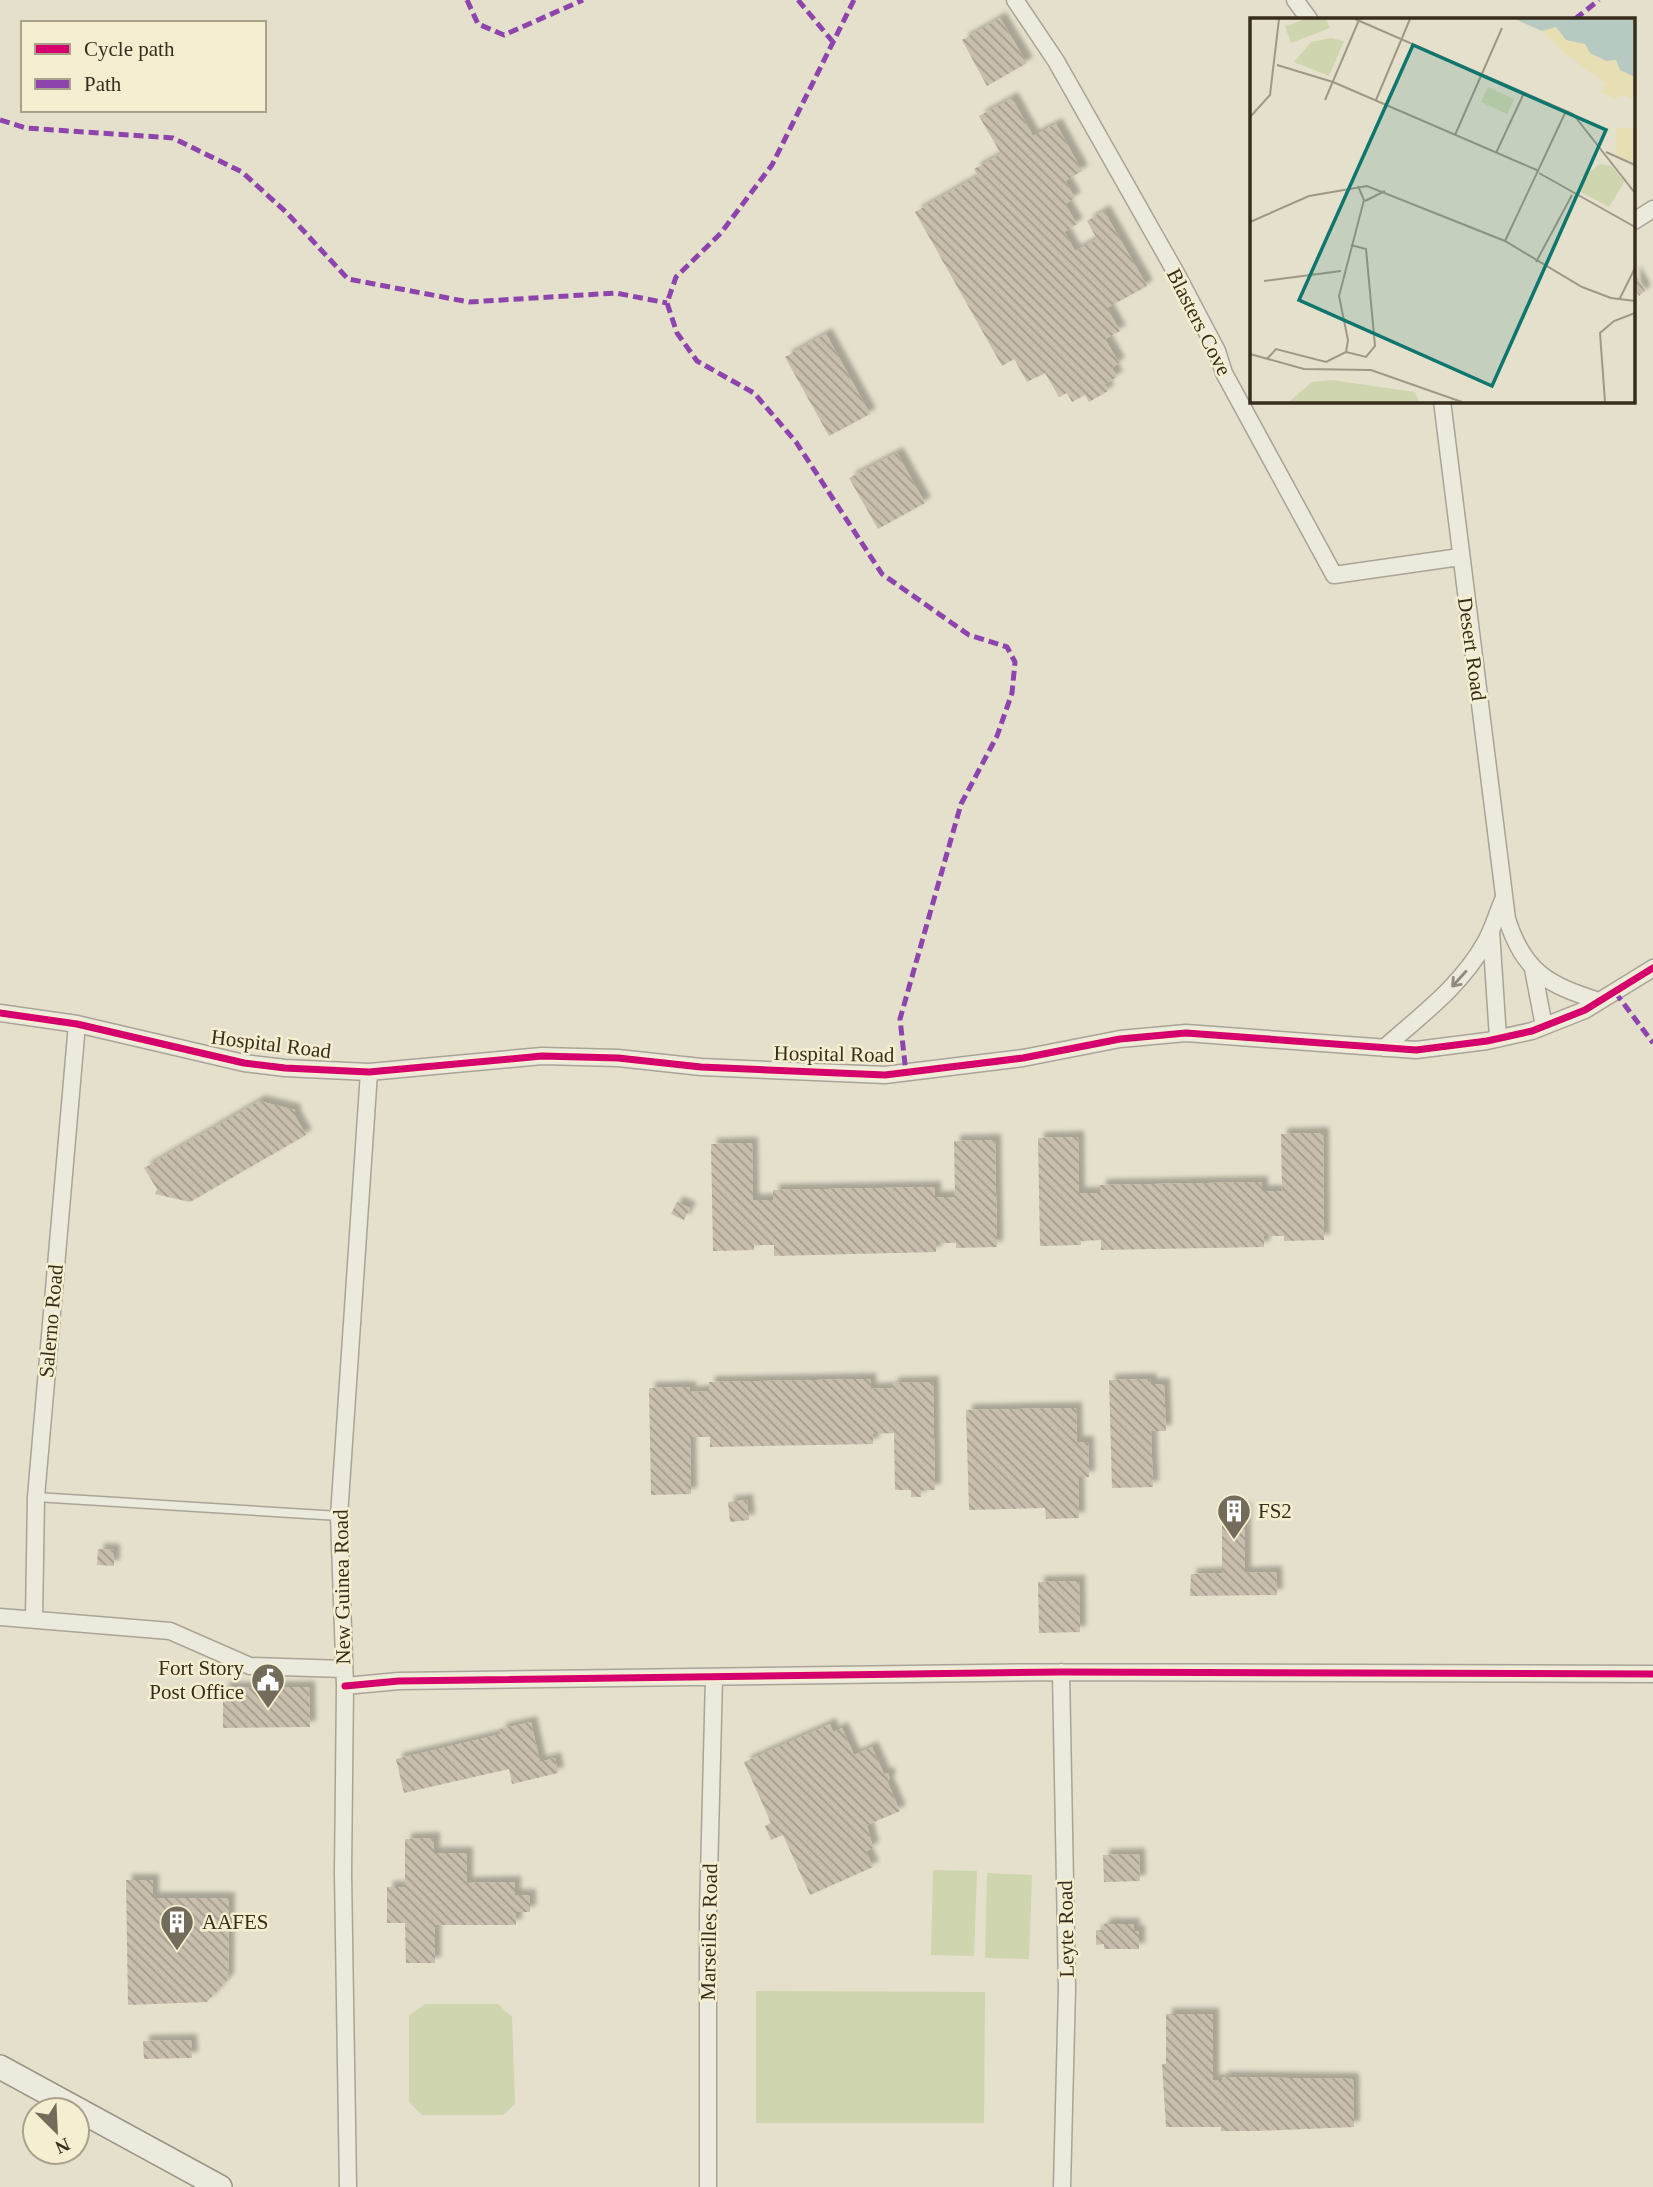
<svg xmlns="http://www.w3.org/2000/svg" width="1653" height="2187" font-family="Georgia,serif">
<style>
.garden{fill:#cfd5ae}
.building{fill:url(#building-back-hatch);filter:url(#shadow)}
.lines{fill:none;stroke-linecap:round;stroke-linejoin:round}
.lane-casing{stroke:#a9a495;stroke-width:11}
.street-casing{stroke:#a9a495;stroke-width:19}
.secondary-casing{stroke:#989485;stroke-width:26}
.lane{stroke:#ece9dd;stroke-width:8}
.street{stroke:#ece9dd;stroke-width:16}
.secondary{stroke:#ece9dd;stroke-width:23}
.quiet{stroke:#8e44ad;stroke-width:5;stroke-dasharray:10 5;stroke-linecap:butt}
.cycleway-casing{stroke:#f5efd1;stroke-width:11}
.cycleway{stroke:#d6006c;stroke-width:7}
.oneway{stroke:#928b7d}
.labels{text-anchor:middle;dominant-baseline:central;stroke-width:5;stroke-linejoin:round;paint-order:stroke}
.street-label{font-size:21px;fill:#372d1d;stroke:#f5efd1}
.poi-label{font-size:21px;fill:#372d1d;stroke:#f5efd1;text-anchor:start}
.inset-road{fill:none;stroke:#9f9886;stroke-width:2}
.view{fill:#0f766e;fill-opacity:0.15;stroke:#0f766e;stroke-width:3.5}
.inset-edge{fill:none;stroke:#372d1d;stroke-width:3.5}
</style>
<defs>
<pattern id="building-back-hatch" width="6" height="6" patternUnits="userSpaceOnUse" patternTransform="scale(1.75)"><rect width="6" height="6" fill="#c8bead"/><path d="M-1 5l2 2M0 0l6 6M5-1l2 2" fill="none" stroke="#a39b8c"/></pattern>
<filter id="shadow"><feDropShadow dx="6" dy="-6" stdDeviation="2" flood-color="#0004"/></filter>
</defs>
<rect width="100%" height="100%" fill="#e4e0cc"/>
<path class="garden" d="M933,1870L977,1871L974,1956L931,1955Z
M987,1873L1032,1875L1029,1959L985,1958Z
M756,1991L985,1992L984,2123H756Z
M425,2004H498L512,2017L515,2104L503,2115H422L409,2102V2016Z"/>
<path class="building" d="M1000,18L1027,63L987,86L962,40Z
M1012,98L1033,136L1056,124L1082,171L1065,181L1075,198L1065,204L1077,224L1064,232L1075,251L1097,239L1087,221L1104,211L1147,286L1107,308L1120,331L1105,339L1119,363L1112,368L1117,377L1105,384L1108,391L1089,402L1085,395L1072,402L1067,393L1059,397L1045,373L1027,382L1014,359L1002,366L915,212L978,176L974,169L1001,154L979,116Z
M1634,271L1645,291L1639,296L1634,287Z
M826,334L870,414L829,436L785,357Z
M897,453L925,503L878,529L849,478Z
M259,1101L295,1110V1116L306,1135L190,1202L155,1194L157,1189L144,1168Z
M1323,1133L1324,1240L1284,1241V1236H1264V1247L1101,1250V1240L1081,1241V1245L1040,1246L1038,1138L1078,1137L1079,1193H1100V1185L1262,1182V1191H1282L1281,1134Z
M995,1140L997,1247L956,1248V1243H936V1252L774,1256V1245H754V1250L713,1251L711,1144L752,1143L753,1200H773V1190L935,1187V1197H955L954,1141Z
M677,1202L690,1208L684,1220L671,1214Z
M870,1379L871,1389L892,1388V1383L933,1382L935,1490H921V1497H911V1490H895L894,1433L873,1434V1444L710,1447V1437H690L691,1494L651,1495L649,1388L690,1387V1392L709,1391V1382Z
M1150,1379L1151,1384H1164L1166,1431H1151L1153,1487L1112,1488L1109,1380Z
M1076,1408L1077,1442H1088L1089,1477H1078L1079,1518L1046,1519L1045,1508L969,1510L966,1410Z
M747,1500L749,1520L730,1522L728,1502Z
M1245,1509V1573L1276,1572L1277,1595L1190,1596L1191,1574L1222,1573V1510Z
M98,1549L114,1550V1566L97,1565Z
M1079,1581L1080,1632L1039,1633L1038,1582Z
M309,1687L310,1727L223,1728V1688Z
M531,1722L540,1762L555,1758L558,1773L512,1784L509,1769L404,1793L396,1759L501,1734L500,1729Z
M830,1724L833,1732L842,1728L854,1755L872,1747L884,1774L888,1773L890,1779L887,1781L900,1811L867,1825L873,1848L866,1851L873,1867L810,1895L783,1835L771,1840L765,1826L771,1823L744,1762Z
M434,1838V1853H467V1883L515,1882V1895H530V1912H516V1925H435V1963H406L405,1923H387V1887H405V1839Z
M1139,1854L1140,1881L1104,1882L1103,1855Z
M126,1880H153V1898H229L228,1979L207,2002L128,2005Z
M1104,1924H1134V1931H1139V1949H1104V1944L1096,1945V1930H1103Z
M1166,2014H1213V2080H1222V2077L1353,2079L1354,2127L1255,2131H1221V2127H1166L1162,2064H1166Z
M191,2040L192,2058L144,2059L143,2041Z"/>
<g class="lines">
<g class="lane-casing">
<path id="lane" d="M36,1497L339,1516"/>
</g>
<g class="street-casing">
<path id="street" d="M1015,0L1056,61L1176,273L1217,351L1224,373L1334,575L1460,557
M1295,0L1309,19
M1634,221L1653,209
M1442,401L1507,919C1524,973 1549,985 1599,1001
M1491,931L1498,1038
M1533,969L1544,1026
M0,1013L77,1024L244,1063L285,1068L369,1072L542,1056L618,1058L701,1067L885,1075L1023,1058L1120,1039L1186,1033L1416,1050L1487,1041L1532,1031L1585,1010L1653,968
M1384,1048C1421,1015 1460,987 1485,943C1493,929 1497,913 1504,898
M0,1617L170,1631L250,1666L344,1669
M34,1619L36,1497L77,1024
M1061,1672L1067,1988L1062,2187
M345,1686L399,1681L1061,1672L1653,1674
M348,2187L343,1874L345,1686L339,1516L369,1072
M708,2187V1915L714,1677"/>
</g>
<g class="secondary-casing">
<path id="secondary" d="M0,2067L220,2187"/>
</g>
<use href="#lane" class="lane"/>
<use href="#street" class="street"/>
<use href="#secondary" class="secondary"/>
<path class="quiet" d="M467,0L478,24L504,35L583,0
M798,0L833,42
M854,0L772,165L721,233L676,277L667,303L677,333L697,361L754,393L796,442L882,574L969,635L1007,647L1015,662L1012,693L997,736L961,804L900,1019L906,1073
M1575,19L1599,0
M0,120L26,128L173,138L242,172L287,213L348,279L469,302L616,293L667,303
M1615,992L1653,1043"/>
<g class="cycleway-casing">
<path id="cycleway" d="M0,1013L77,1024L244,1063L285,1068L369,1072L542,1056L618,1058L701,1067L885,1075L1023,1058L1120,1039L1186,1033L1416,1050L1487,1041L1532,1031L1585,1010L1653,968
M345,1686L399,1681L1061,1672L1653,1674"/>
</g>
<use href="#cycleway" class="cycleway"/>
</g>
<defs><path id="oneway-shaft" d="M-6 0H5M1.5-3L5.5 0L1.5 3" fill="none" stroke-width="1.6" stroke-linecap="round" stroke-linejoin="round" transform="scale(1.75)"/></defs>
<use class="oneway" href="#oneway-shaft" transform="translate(1459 979) rotate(132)"/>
<defs>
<g id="building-pin" transform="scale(1.75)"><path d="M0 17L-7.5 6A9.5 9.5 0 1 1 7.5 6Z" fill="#746c5a" stroke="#f5efd1"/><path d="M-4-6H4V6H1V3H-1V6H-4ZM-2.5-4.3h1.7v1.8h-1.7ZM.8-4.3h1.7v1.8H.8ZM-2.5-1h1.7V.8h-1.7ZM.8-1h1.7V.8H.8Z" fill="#fff"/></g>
<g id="civic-pin" transform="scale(1.75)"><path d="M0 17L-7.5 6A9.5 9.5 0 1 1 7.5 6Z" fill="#746c5a" stroke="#f5efd1"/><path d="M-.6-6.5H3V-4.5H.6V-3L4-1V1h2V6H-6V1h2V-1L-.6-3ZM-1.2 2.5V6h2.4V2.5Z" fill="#fff"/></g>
</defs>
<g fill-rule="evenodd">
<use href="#building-pin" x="1234" y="1511"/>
<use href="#civic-pin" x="268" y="1680"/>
<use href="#building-pin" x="177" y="1922"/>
</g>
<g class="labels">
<g class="street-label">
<text transform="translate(1199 322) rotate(63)">Blasters Cove</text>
<text transform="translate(1472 649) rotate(82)">Desert Road</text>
<text transform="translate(271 1044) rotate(7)">Hospital Road</text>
<text transform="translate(834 1054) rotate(1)">Hospital Road</text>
<text transform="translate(51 1321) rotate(-85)">Salerno Road</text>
<text transform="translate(342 1587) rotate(-91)">New Guinea Road</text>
<text transform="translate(1066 1929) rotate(-91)">Leyte Road</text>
<text transform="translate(709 1932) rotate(-89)">Marseilles Road</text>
</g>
<g class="poi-label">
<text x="1258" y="1511">FS2</text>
<text x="244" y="1668" text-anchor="end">Fort Story<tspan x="244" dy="24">Post Office</tspan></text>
<text x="202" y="1922">AAFES</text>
</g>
</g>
<g transform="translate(1250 18)">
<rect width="385" height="385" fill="#e4e0cc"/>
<path d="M350,146L362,148L374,164L359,189L329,173L337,156Z" fill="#cfd5ae"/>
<path d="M82,362L165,374L169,384H39L62,364Z" fill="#cfd5ae"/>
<path d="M265,1H362L385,13V82L373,77L365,81L351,74L356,65L315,36L292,13ZM366,109L385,111V146L366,138Z" fill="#e7dfb3"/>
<path d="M56,1H76L80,10L41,25L35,8ZM81,20L94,23L79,58L44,44L61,24ZM238,69L264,81L257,96L231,84Z" fill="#cfd5ae"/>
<path d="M265,1H385V59L370,52L366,42L356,43L340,35L335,26L316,22L306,9L292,13Z" fill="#b7cac1"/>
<path class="inset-road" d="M105,1L323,96L385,175M27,47L83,64L289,153M75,82L109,2M126,82L160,1M0,99L20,77L29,1M205,117L252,10M356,134L385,147M246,135L274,75M289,155L385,209M115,183L135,173M0,204L59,178L117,168L255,223L332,269L361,280L385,283M255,223L316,93M286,244L322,177M14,263L91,253M369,282L385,250M96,334L116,339L125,328L116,231L101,227M0,336L54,351L121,352L212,384M17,341L26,331L76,344L96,334L98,322L89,278L114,182L108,168M355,384L350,315L364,303L385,295"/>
<path class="view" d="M163,27L356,112L242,368L49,282Z"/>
<rect width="385" height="385" class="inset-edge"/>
</g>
<rect x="21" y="21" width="245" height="91" fill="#f5efd1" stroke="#a9a189" stroke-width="2"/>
<rect x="35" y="44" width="35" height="10" fill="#d6006c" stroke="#a9a189" stroke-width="2"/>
<text x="84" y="56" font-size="21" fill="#372d1d">Cycle path</text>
<rect x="35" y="79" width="35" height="10" fill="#8e44ad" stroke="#a9a189" stroke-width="2"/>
<text x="84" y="91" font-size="21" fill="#372d1d">Path</text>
<g transform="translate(56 2131) rotate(156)"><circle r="33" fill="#f5efd1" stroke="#a9a189" stroke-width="2"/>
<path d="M0-5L12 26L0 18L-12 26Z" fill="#746c5a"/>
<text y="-10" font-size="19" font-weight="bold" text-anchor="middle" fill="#372d1d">N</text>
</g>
</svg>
